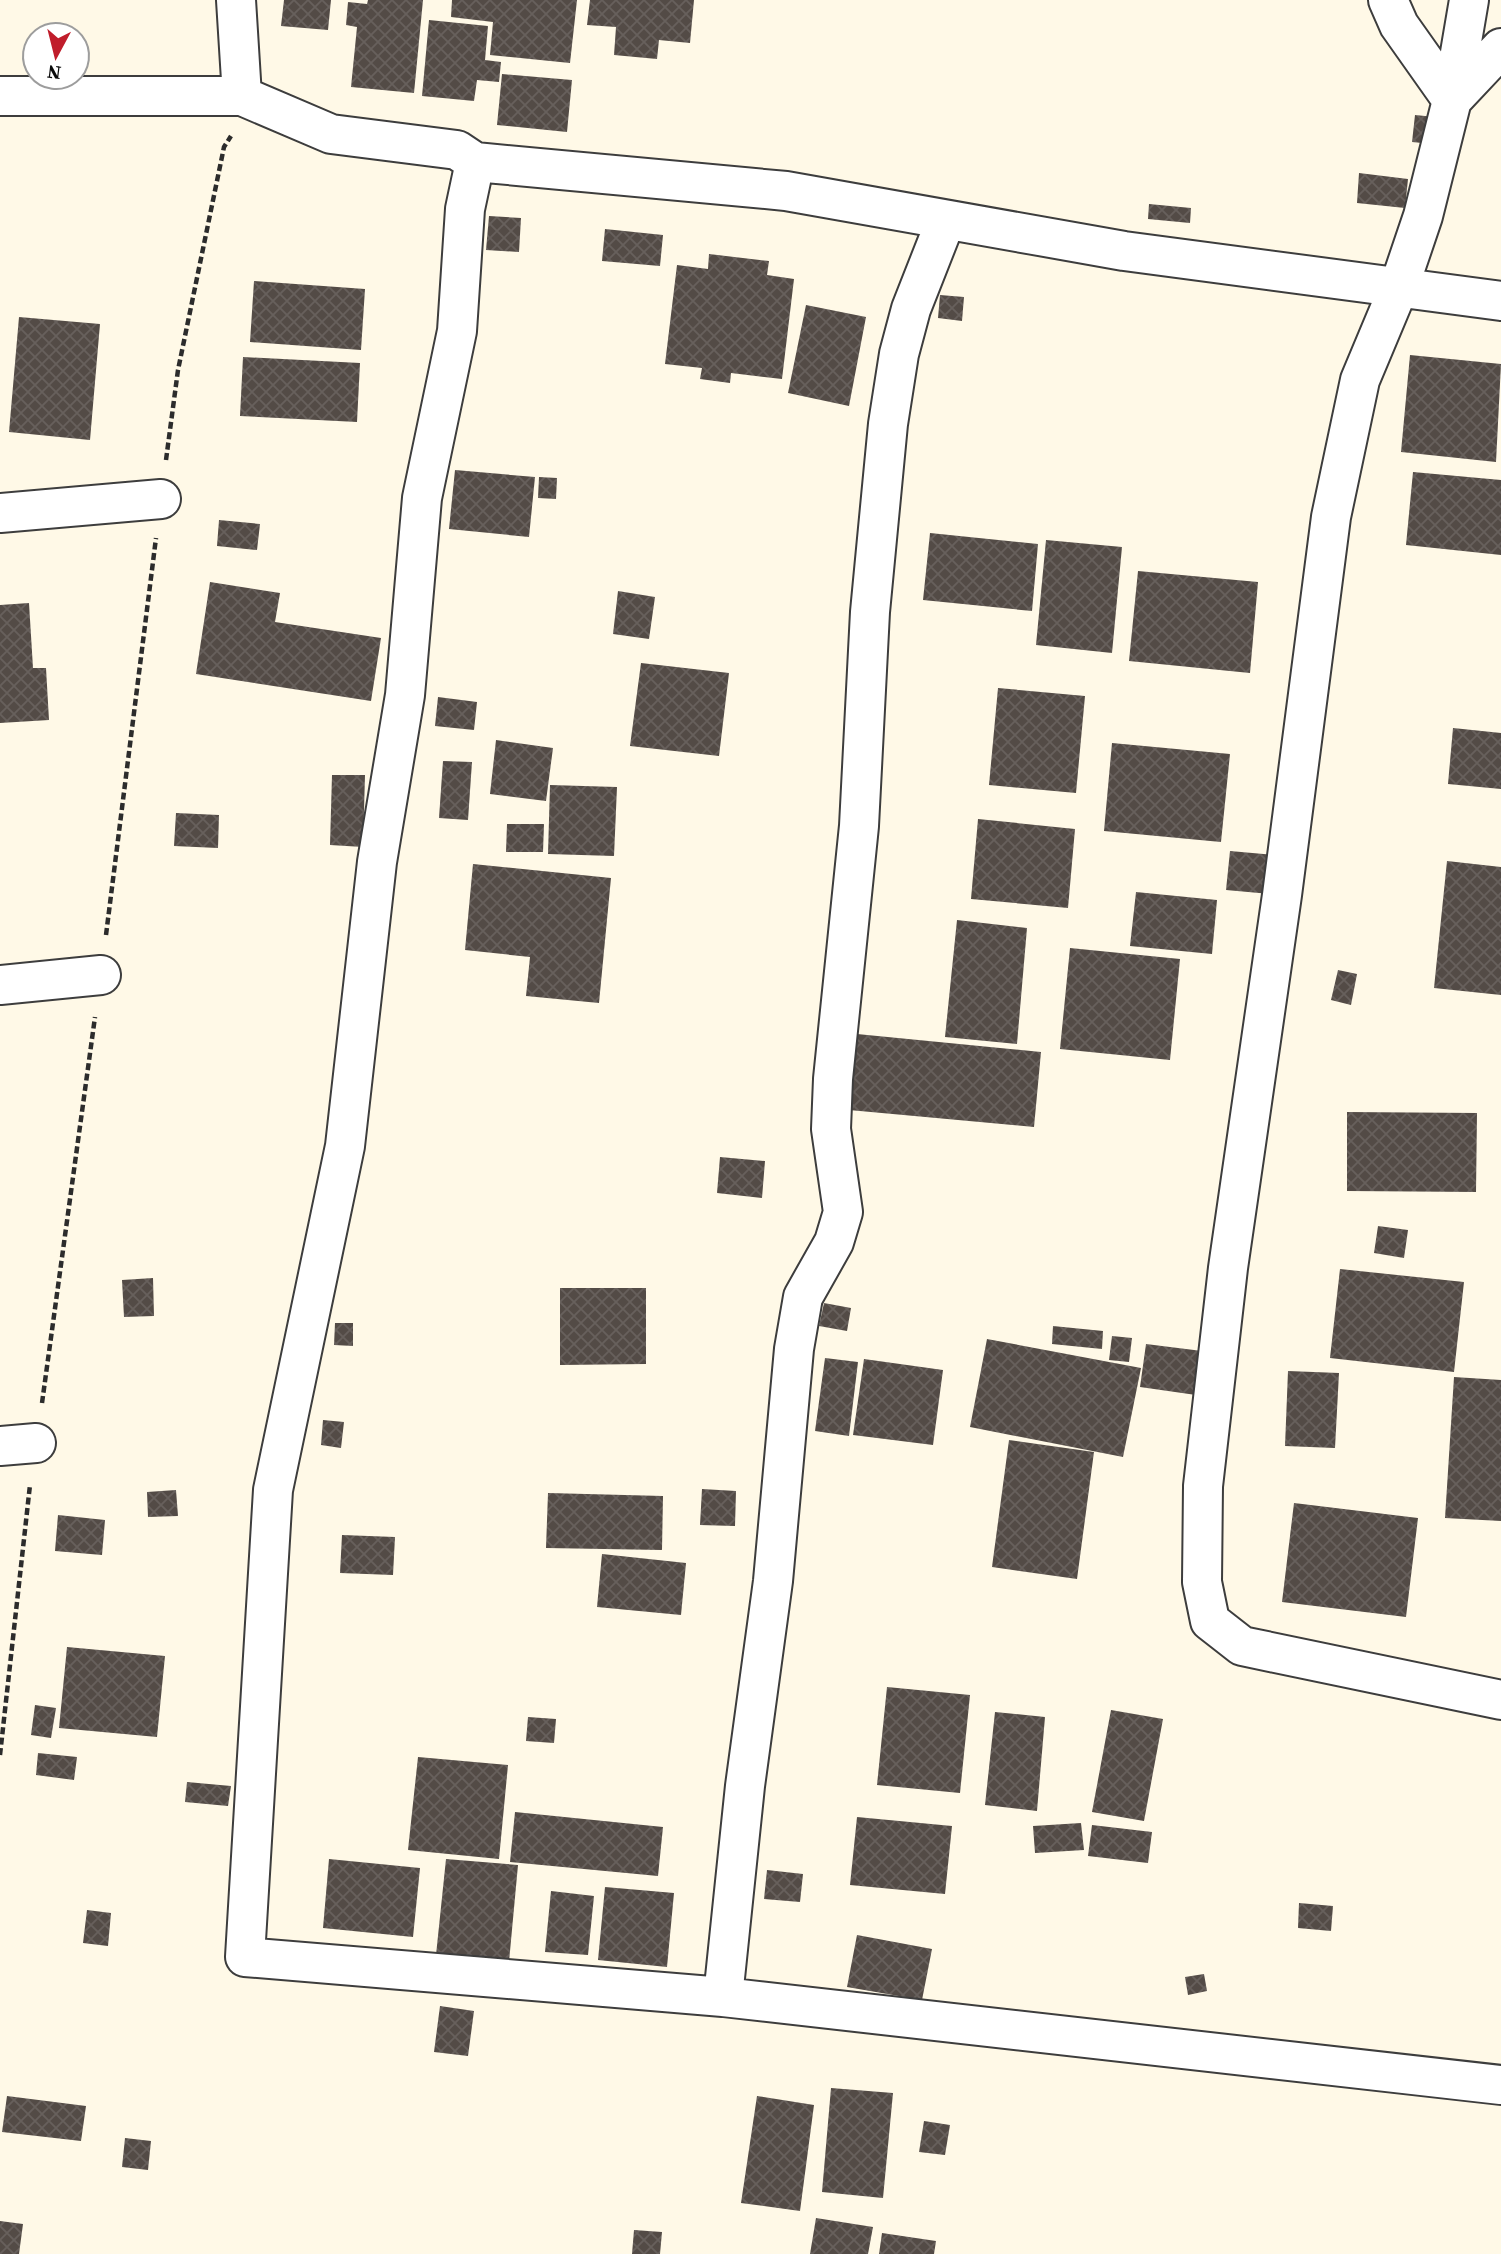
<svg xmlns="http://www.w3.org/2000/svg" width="1501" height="2254" font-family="'Source Serif 4',serif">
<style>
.building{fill:url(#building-cross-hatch)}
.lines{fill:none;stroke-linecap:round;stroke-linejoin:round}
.minor-casing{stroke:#3d3d3d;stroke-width:42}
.path{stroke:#2c2c2c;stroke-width:4.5;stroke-dasharray:7 3.5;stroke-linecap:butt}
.minor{stroke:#fff;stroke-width:38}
</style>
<defs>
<pattern id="building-cross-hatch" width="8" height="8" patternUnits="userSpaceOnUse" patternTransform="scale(1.75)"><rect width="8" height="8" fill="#534b46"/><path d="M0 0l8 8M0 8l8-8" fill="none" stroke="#67605c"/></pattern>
</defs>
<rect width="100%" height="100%" fill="#fff9e7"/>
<path class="building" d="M284,0H331L328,30L281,26Z
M368,0H423L414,93L351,87L357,27L346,25L348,2L367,4Z
M452,0H577L570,63L490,55L493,22L451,17Z
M590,0H694L690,43L659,40L657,59L614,55L616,27L587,25Z
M429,20L488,26L485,60L501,62L499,82L477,80L474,101L422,96Z
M502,74L572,80L567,132L497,125Z
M1415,115L1435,117L1432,144L1412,142Z
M1359,173L1408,179L1405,208L1357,203Z
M1149,204L1191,208L1190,223L1148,219Z
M489,216L521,218L519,252L486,250Z
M605,229L663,235L660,266L602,261Z
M709,254L769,261L767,275L794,279L782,379L731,373L730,383L700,379L702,368L665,364L677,265L708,269Z
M254,281L365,289L361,350L250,342Z
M940,295L964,297L962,321L938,318Z
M806,305L866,317L849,406L788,393Z
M19,317L100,324L90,440L9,432Z
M1410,355L1501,364L1496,462L1401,452Z
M243,357L360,363L357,422L240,416Z
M455,470L535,477L529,537L449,529Z
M1413,472L1501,480V555L1406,545Z
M539,477L557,478L556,499L538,498Z
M219,520L260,524L257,550L217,546Z
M930,533L1038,544L1032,611L923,600Z
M1046,540L1122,547L1112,653L1036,645Z
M1138,571L1258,582L1250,673L1129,661Z
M210,582L280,593L275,622L381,638L371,701L196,674Z
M618,591L655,597L649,639L613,634Z
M29,603L33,668H46L49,720L0,723V605Z
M641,663L729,673L719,756L630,746Z
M998,688L1085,696L1076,793L989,785Z
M438,697L477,702L474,730L435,726Z
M1453,728L1501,733V789L1448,784Z
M496,740L553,748L546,801L490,794Z
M1112,743L1230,754L1221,842L1104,831Z
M443,761L472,762L468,820L439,818Z
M332,775H365L363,847L330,845Z
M550,785L617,787L614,856L548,854Z
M176,813L219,815L218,848L174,846Z
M978,819L1075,829L1068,908L971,899Z
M507,824H544L543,852H506Z
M1230,851L1274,855L1270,894L1226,890Z
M1447,861L1501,867V995L1434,988Z
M473,864L611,878L599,1003L526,996L530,957L465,950Z
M1136,892L1217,900L1212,954L1130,946Z
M957,920L1027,928L1017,1044L945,1037Z
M1070,948L1180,959L1170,1060L1060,1049Z
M1338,970L1357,974L1351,1005L1331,1000Z
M857,1034L1041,1052L1034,1127L849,1110Z
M1347,1112L1477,1113L1476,1192L1347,1191Z
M720,1157L765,1161L762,1198L717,1193Z
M1378,1226L1408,1230L1404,1258L1374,1253Z
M1340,1269L1464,1282L1454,1372L1330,1358Z
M153,1278L154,1316L124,1317L122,1280Z
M560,1288H646V1364L560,1365Z
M824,1303L851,1308L847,1331L819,1326Z
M335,1323H353V1346L334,1345Z
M1053,1326L1103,1331L1102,1349L1052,1344Z
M1112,1336L1132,1338L1129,1362L1109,1360Z
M987,1339L1141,1368L1123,1457L970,1427Z
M1146,1344L1202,1351L1196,1395L1140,1387Z
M825,1358L858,1362L849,1436L815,1431Z
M864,1359L943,1370L933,1445L853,1435Z
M1288,1371L1339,1373L1335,1448L1285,1446Z
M1454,1377L1501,1380V1521L1445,1518Z
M323,1420L344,1422L341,1448L321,1445Z
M1009,1440L1094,1452L1077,1579L992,1567Z
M702,1489L736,1491L735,1526L700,1525Z
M176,1490L178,1516L148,1517L147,1492Z
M548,1493L663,1496L662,1550L546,1548Z
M1294,1503L1418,1518L1406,1617L1282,1602Z
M58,1515L105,1520L102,1555L55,1551Z
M342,1535L395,1537L393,1575L340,1573Z
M602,1554L686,1563L681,1615L597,1607Z
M67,1647L165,1656L157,1737L59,1728Z
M887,1687L970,1695L960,1793L877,1785Z
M35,1705L56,1708L51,1738L31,1735Z
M1111,1710L1163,1719L1144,1821L1092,1812Z
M995,1712L1045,1717L1037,1811L985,1805Z
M528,1717L556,1719L554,1743L526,1741Z
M38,1753L77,1757L74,1780L36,1775Z
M418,1757L508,1765L499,1859L408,1850Z
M187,1782L231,1786L228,1806L185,1802Z
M515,1812L663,1827L658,1876L510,1862Z
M857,1817L952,1826L945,1894L850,1885Z
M1081,1823L1084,1850L1035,1853L1033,1826Z
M1092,1825L1152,1832L1148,1863L1088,1856Z
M329,1859L420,1868L413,1937L323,1928Z
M446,1859L518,1865L509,1962L436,1955Z
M767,1870L803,1874L800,1902L764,1899Z
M605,1887L674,1893L667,1967L598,1960Z
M551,1891L594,1896L588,1955L545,1952Z
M1299,1903L1333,1906L1331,1931L1298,1928Z
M87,1910L111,1913L108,1946L83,1943Z
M857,1935L932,1949L922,2000L847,1987Z
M1204,1974L1207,1991L1188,1995L1185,1977Z
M440,2006L474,2011L468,2056L434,2052Z
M831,2088L893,2093L883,2198L822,2192Z
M7,2096L86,2106L81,2141L2,2132Z
M757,2096L814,2105L800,2211L741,2203Z
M924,2121L950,2125L945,2155L919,2152Z
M125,2138L151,2141L148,2170L122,2167Z
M816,2218L873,2227L868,2254H810Z
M0,2221L23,2224L19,2254H0Z
M634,2230L662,2232L660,2254H632Z
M882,2233L936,2241L934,2254H879Z"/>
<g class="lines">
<g class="minor-casing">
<path id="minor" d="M236,0L242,96
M1388,0L1399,25L1452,100L1501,48
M1469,0L1452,100L1423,216L1399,287L1360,380L1331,517L1282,895L1228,1268L1203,1486L1202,1582L1210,1621L1242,1646L1501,1700
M0,96H242L331,134L457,150L475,162L786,191L1124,251L1501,301
M475,162L465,209L457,331L422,498L405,695L377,862L345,1146L273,1490L245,1957L723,1997
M946,220L911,309L899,354L888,424L870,612L859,826L833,1079L831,1129L843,1212L834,1242L803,1297L794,1349L773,1581L745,1786L723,1997L1501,2085
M0,513L161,499
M0,985L101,975
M0,1446L36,1443"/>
</g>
<path class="path" d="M166,460L178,370L224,147L231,136
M106,935L156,538
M42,1403L95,1017
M0,1755L30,1485"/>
<use href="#minor" class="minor"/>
</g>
<g transform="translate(56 56) rotate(187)"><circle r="33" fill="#ffffff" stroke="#9d9d9d" stroke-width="2"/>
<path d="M0-5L12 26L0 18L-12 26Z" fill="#c01d2b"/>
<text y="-10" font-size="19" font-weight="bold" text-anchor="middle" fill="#0a0a0a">N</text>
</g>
</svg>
